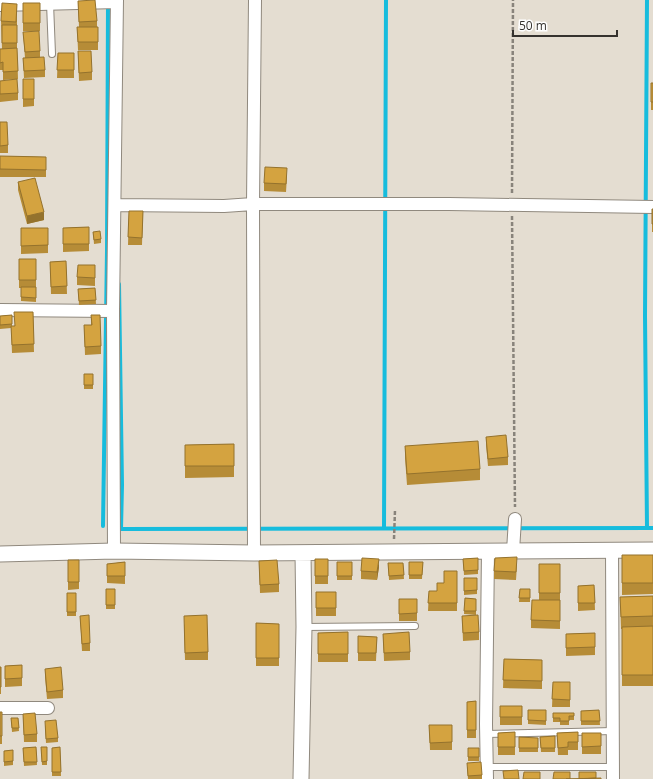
<svg xmlns="http://www.w3.org/2000/svg" width="653" height="779" font-family="'Open Sans',sans-serif">
<style>
.lines{fill:none;stroke-linecap:round;stroke-linejoin:round}
.stream{stroke:#16bcdd;stroke-width:4}
.service-casing{stroke:#90897e;stroke-width:8}
.minor-casing{stroke:#90897e;stroke-width:14}
.tertiary-casing{stroke:#90897e;stroke-width:17}
.path{stroke:#88837b;stroke-width:2.5;stroke-dasharray:4 2;stroke-linecap:butt}
.service{stroke:#fff;stroke-width:6}
.minor{stroke:#fff;stroke-width:12}
.tertiary{stroke:#fff;stroke-width:15}
.wall{fill:#b68c37}
.shaded-wall{fill:#94722d}
.building{fill:#d4a340;stroke:#94722d}
</style>
<rect width="100%" height="100%" fill="#e4ddd1"/>
<g class="lines">
<path class="stream" d="M647,0L645,316L647,528
M119,284L122,485L121,529L653,528
M103,526L107,251L108,4
M384,528L386,0"/>
<g class="service-casing">
<path id="service" d="M50,3L52,54
M304,627L415,626
M486,734L613,731
M487,767H613"/>
</g>
<g class="minor-casing">
<path id="minor" d="M0,5L117,2
M115,205L224,206L253,204H449L653,207
M0,310L113,311
M612,550L613,779
M114,551L113,311L117,0
M513,551L515,519
M254,553L253,204L255,0
M0,708H48
M487,779L486,724L488,551"/>
</g>
<g class="tertiary-casing">
<path id="tertiary" d="M0,554L114,551L254,553L653,550
M301,779L304,627L303,553"/>
</g>
<path class="path" d="M512,193L513,0
M512,216L515,507
M394,539L395,510"/>
<use href="#service" class="service"/>
<use href="#minor" class="minor"/>
<use href="#tertiary" class="tertiary"/>
</g>
<path class="wall" d="M78,1L97,21V27H98V50H78L77,27H79Z
M23,3H40V31H23Z
M17,4V48L18,79L3,80V70H0V49H2L1,21Z
M23,32L40,51V57L45,70V77L24,78L23,58H25Z
M78,51L92,72V80L79,81Z
M58,53H74V78H57Z
M23,79H34V106L23,107Z
M0,81L18,93V100L0,102Z
M651,83H653V110H651Z
M0,122L8,145V153H0Z
M0,156L46,157V177H0Z
M287,176L286,192L264,191V183Z
M18,182L44,220L27,224L18,190Z
M652,209H653V232H652Z
M129,211H143L142,245H128Z
M89,227V251L63,252V228Z
M21,228H48V253L21,254Z
M93,232L101,239V243L94,244Z
M19,259H36V302L21,301V288H19Z
M66,261L67,294H51L50,262Z
M95,273V286L77,285V277Z
M95,288L96,304L79,305L78,289Z
M33,312L34,352L12,353L11,328L0,329V316L12,315V326H14Z
M91,315L101,346V354L85,355L84,325H91Z
M84,374H93V389H84Z
M486,437L508,457V465L488,466L486,445Z
M234,444V477L185,478V445Z
M405,446L480,469V480L407,485L405,458Z
M622,555H653V594L622,595Z
M478,558V574L464,575L463,559Z
M315,559H328V584H315Z
M68,560H79V589L68,590Z
M259,561L279,584V592L260,593Z
M125,562V584L107,583V564Z
M337,562H352V580H337Z
M409,562H423L422,579H409Z
M388,563H403L404,579L389,580Z
M539,564H560V629L531,628V620L539,600Z
M517,565L516,580L494,579V571Z
M379,567L377,580L361,579V571Z
M457,571V611H428L429,591H437L444,583Z
M464,578L477,590V594L464,595Z
M594,585L595,610L578,611V586Z
M106,589H115V609H106Z
M520,589H530V602H519Z
M316,592H336V616H316Z
M67,593H76V616H67Z
M653,596V686H622V629H621L620,597Z
M465,598L476,599V615L464,614Z
M399,599H417V621H399Z
M80,616L90,643V651H82Z
M462,616L479,632V640L463,641Z
M256,623L279,624V666H256Z
M184,624L208,652V660H185Z
M348,632V662H318V633Z
M595,633V655L566,656V634Z
M383,634L410,652V660L384,661Z
M358,636L377,637L376,661H358Z
M504,659L542,660V689L503,688Z
M22,665V686L5,687V666Z
M0,667H1V694H0Z
M45,669L63,690V698L47,699L45,677Z
M553,682H570V707H552Z
M476,701V738H467V702Z
M500,706H522V725H500Z
M528,710H546V725L528,724Z
M599,710L600,725H581V711Z
M0,712H2V744H0Z
M553,713H574V720H569V725H560V722H553Z
M23,714L37,734V742H24Z
M11,718H18L19,731L12,732Z
M45,725L58,738V742L46,743Z
M429,725H452V750H430Z
M515,732V755H498V733Z
M578,732V750H568V755H558L557,733Z
M582,733H601V754H582Z
M555,736V752H541L540,737Z
M519,737L538,738V752H519Z
M36,747L37,765L24,766L23,748Z
M41,747H47V765H42Z
M60,747L61,776H52V748Z
M468,748H479V761H468Z
M13,750V765L4,766V751Z
M467,767L482,775V779H468Z"/>
<path class="shaded-wall" d="M44,212V220L27,224V216Z
M379,559V567L377,580V572Z"/>
<path class="building" d="M95,0L97,21L79,22L78,1Z
M2,3L17,4L16,22L1,21Z
M23,3H40V23H23Z
M2,25H17V43H2Z
M77,27H98V42H78Z
M39,31L40,51L25,52L23,32Z
M17,48L18,71L3,72V62L0,63V49Z
M78,51H91L92,72L79,73Z
M58,53H74V70H57Z
M44,57L45,70L24,71L23,58Z
M17,79L18,93L0,94V81Z
M23,79H34V99H23Z
M651,83H653V102H651Z
M0,122H7L8,145L0,146Z
M0,156L46,157V170L0,169Z
M265,167L287,168L286,184L264,183Z
M35,178L44,212L27,216L18,182Z
M652,209H653V224H652Z
M129,211H143L142,238L128,237Z
M89,227V244H63V228Z
M21,228H48V245L21,246Z
M100,231L101,239L94,240L93,232Z
M19,259H36V280H19Z
M66,261L67,286L51,287L50,262Z
M78,265H95V278L77,277Z
M21,287H36V298L21,297Z
M95,288L96,300L79,301L78,289Z
M14,312H33L34,344L12,345L11,326H15Z
M12,315V324L0,325V316Z
M91,315H100L101,346L85,347L84,325H92Z
M84,374H93V385H84Z
M506,435L508,457L488,459L486,437Z
M478,441L480,469L407,474L405,446Z
M234,444V466H185V445Z
M622,555H653V583H622Z
M517,557L516,572L494,571L495,558Z
M362,558L379,559L377,572L361,571Z
M478,558V570L464,571L463,559Z
M315,559H328V576H315Z
M68,560H79V582H68Z
M277,560L279,584L260,585L259,561Z
M125,562V576H107V564Z
M337,562H352V576H337Z
M409,562H423L422,575H409Z
M388,563H403L404,575L389,576Z
M539,564H560V593H539Z
M444,571H457V603H428L429,591H437V583H444Z
M464,578H477V590L464,591Z
M594,585L595,603H578V586Z
M106,589H115V605H106Z
M520,589H530V598H519Z
M316,592H336V608H316Z
M67,593H76V612H67Z
M653,596V616L621,617L620,597Z
M465,598L476,599V611H464Z
M399,599H417V613L399,614Z
M532,600H560V621L531,620Z
M89,615L90,643L82,644L80,616Z
M207,615L208,652L185,653L184,616Z
M478,615L479,632L463,633L462,616Z
M256,623L279,624V658H256Z
M653,626V675H622V627Z
M348,632V654H318V633Z
M409,632L410,652L384,653L383,634Z
M595,633V647L566,648V634Z
M358,636L377,637L376,653H358Z
M504,659L542,660V681L503,680Z
M22,665V678L5,679V666Z
M0,667H1V687H0Z
M61,667L63,690L47,692L45,669Z
M553,682H570V700L552,699Z
M476,701V730H467V702Z
M500,706H522V717H500Z
M528,710H546V721L528,720Z
M599,710L600,721H581V711Z
M0,712H2V736H0Z
M35,713L37,734L24,735L23,714Z
M553,713H574V716H569V721H560V718H553Z
M11,718H18L19,728H12Z
M56,720L58,738L46,739L45,721Z
M429,725H452V742L430,743Z
M515,732V747H498V733Z
M578,732V742H568V747L558,748L557,733Z
M582,733H601V746L582,747Z
M555,736V748H541L540,737Z
M519,737L538,738V748H519Z
M36,747L37,762H24L23,748Z
M41,747H47V761L42,762Z
M60,747L61,772H52V748Z
M468,748H479V757H468Z
M13,750V761L4,762V751Z
M481,762L482,775L468,776L467,763Z
M518,770L519,779H504L503,771Z
M524,772H540V779H523Z
M554,772H570V779H553Z
M579,772H596V778L579,779Z
M601,778V779H566Z"/>
<path d="M513 30v6h104v-6" fill="none" stroke="#35322e" stroke-width="2"/>
<text x="519" y="30" font-size="12" fill="#35322e" stroke="#ffffff" stroke-width="3" paint-order="stroke">50 m</text>
</svg>
